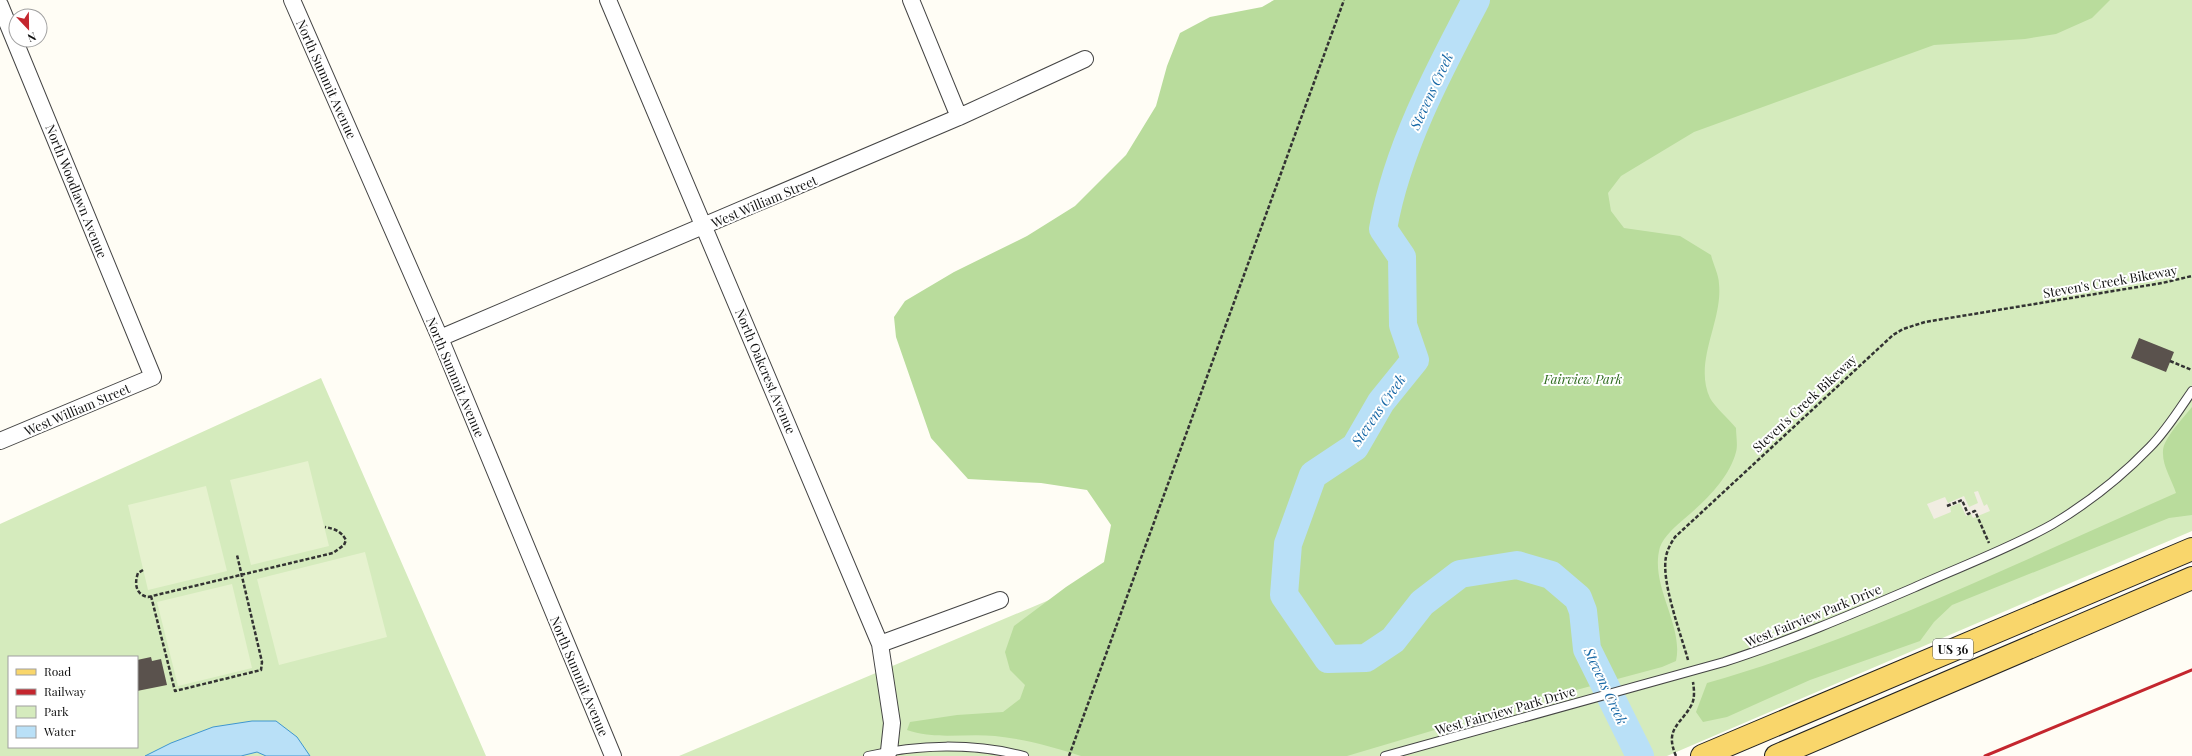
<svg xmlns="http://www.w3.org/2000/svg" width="2192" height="756" font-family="'Playfair Display',serif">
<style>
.green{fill:#d5ebbd;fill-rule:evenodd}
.forest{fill:#b9dc9c}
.pitch{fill:#e6f2cf}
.plaza{fill:#f1ede2}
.water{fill:#b9e0f7;stroke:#3f96cf}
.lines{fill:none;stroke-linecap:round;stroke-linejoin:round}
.river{stroke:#b9e0f7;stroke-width:28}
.building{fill:#5a524d}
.lane-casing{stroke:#444;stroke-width:10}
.street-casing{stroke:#444;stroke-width:18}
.primary-casing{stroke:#222;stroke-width:24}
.path{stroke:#333;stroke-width:2.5;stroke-dasharray:4 2;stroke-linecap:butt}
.lane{stroke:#fff;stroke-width:8}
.street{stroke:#fff;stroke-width:16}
.primary{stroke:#f9d66b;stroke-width:22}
.rail{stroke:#c4262e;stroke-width:3}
.labels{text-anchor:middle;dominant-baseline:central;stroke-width:4;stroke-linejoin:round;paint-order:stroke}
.shield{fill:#fff;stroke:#585858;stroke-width:1}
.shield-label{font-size:12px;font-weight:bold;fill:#111}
.street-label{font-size:13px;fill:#111;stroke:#fff}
.park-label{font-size:13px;font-style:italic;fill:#2f6b1f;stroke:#fff}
.water-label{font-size:14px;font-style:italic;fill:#1768a6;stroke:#fff}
</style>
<rect width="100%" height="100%" fill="#fffdf5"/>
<path class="green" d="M1312,0H2192V531L1667,756H679L1106,576Z
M321,378L486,756H0V524ZM9,657H137V747H9Z"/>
<path class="forest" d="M1274,0H2110L2092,18L2056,34L2025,39L1934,45L1694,132L1621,176L1608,193L1611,211L1624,228L1680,236L1711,255C1713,264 1719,275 1719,284C1723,321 1693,362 1710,398C1714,406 1729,419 1736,428C1736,435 1738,445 1736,452C1729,479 1704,502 1684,519C1676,526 1664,536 1660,547C1649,585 1684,625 1676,661L1662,667L1502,710L1347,756H1081C1054,747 1024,739 995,736C966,733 934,740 907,730L910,722L957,715L1003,712L1020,699L1025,685L1010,670L1005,652L1014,626L1066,587L1104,562L1111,525L1087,490L1041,483L968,479L931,438L896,337L894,317L905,301L954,272L1027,236L1075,206L1126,155L1156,106L1167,66L1180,33L1210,17L1262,7Z
M2192,407V515L2169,518L1952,605L1934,622L1920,641L1810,680L1727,717L1703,722L1696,712L1707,683C1867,637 2023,560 2176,493C2172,480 2162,466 2163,451C2163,439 2184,417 2192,407Z"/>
<path class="pitch" d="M308,461L329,546L251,565L230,480Z
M206,486L227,571L148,590L128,505Z
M365,552L387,637L279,665L257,579Z
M232,584L252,668L178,686L157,602Z"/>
<path class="plaza" d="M1978,491L1984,506L1987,504L1990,511L1973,518L1971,514L1966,516L1960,503L1950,507L1951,512L1934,519L1927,504L1945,497L1948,503L1964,496L1969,507L1978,503L1974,492Z"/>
<path class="water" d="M252,721H276L297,737L310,756H266L257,752L241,756H145L171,743L213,727Z"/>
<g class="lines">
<path class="river" d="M1476,0C1438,72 1397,149 1383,229L1402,257L1403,325L1415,360L1381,402L1355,447L1313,475L1288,544L1284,595L1328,659L1366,658L1393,640L1422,603L1460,574L1517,565L1551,575L1578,598L1583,611L1587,649L1640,756"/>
</g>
<path class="building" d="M2139,338L2174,352L2166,372L2131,358Z
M151,657L152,661L161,659L167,685L137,691V660Z"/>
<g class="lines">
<g class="lane-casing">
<path id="lane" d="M868,756C918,744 974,743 1024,756
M1385,756L1724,662C1789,641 1850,615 1913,588C1957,568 2011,548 2053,524C2088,503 2122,476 2150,447C2166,431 2179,410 2192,391"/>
</g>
<g class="street-casing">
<path id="street" d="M292,0L440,338L613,756
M608,0L880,644L892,723L889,751
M911,0L959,117
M0,5L153,377L0,441
M440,338L959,117L1085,59
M880,644L1000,600"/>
</g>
<g class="primary-casing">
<path id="primary" d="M1702,756L2192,549
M1776,756L2192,578"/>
</g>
<path class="path" d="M2170,361L2192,370
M1947,506L1962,500L1968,514L1975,511L1989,543
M143,570L138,573C134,584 136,595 148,597L333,553L344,545L346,540C341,531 335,529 325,527
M151,596L175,691L261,670L262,662L237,555
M1688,660C1681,634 1661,582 1666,557C1667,550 1671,543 1675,537L1893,335L1903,329L1925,322L2162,283L2192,276
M1069,756L1344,0
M1676,756C1664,728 1681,725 1692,704C1695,697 1694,689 1693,682"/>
<use href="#lane" class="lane"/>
<use href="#street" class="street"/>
<use href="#primary" class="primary"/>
<path class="rail" d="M1985,756L2192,670"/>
</g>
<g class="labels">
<rect class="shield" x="1933" y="639" width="40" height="20" rx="3"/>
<g class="shield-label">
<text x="1953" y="649">US 36</text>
</g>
<g class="street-label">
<text transform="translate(327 79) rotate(66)">North Summit Avenue</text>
<text transform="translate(77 191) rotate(68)">North Woodlawn Avenue</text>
<text transform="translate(764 201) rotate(-23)">West William Street</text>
<text transform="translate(2110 281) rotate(-10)">Steven's Creek Bikeway</text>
<text transform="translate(766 371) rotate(67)">North Oakcrest Avenue</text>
<text transform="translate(456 377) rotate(67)">North Summit Avenue</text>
<text transform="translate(1804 403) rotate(-43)">Steven's Creek Bikeway</text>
<text transform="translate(77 409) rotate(-23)">West William Street</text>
<text transform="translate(1813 615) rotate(-22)">West Fairview Park Drive</text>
<text transform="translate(580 676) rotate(67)">North Summit Avenue</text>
<text transform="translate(1505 710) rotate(-16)">West Fairview Park Drive</text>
</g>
<g class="park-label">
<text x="1583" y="378">Fairview Park</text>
</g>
<g class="water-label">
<text transform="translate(1431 91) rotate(-65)">Stevens Creek</text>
<text transform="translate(1378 410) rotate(-55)">Stevens Creek</text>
<text transform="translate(1606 686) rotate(65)">Stevens Creek</text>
</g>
</g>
<rect x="8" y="656" width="130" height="92" fill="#ffffff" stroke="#a0a0a0"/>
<rect x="16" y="669" width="20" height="6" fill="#f9d66b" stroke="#a0a0a0"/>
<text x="44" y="676" font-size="12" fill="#111111">Road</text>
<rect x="16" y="689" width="20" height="6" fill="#c4262e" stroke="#a0a0a0"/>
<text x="44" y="696" font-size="12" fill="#111111">Railway</text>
<rect x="16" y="706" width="20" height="12" fill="#d5ebbd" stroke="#a0a0a0"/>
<text x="44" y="716" font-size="12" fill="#111111">Park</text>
<rect x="16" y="726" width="20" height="12" fill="#b9e0f7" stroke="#a0a0a0"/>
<text x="44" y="736" font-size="12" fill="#111111">Water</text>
<g transform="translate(28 28) rotate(158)"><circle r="19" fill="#ffffff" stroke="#a0a0a0"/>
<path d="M0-3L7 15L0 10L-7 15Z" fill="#c4262e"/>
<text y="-6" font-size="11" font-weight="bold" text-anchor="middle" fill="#111111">N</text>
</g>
</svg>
